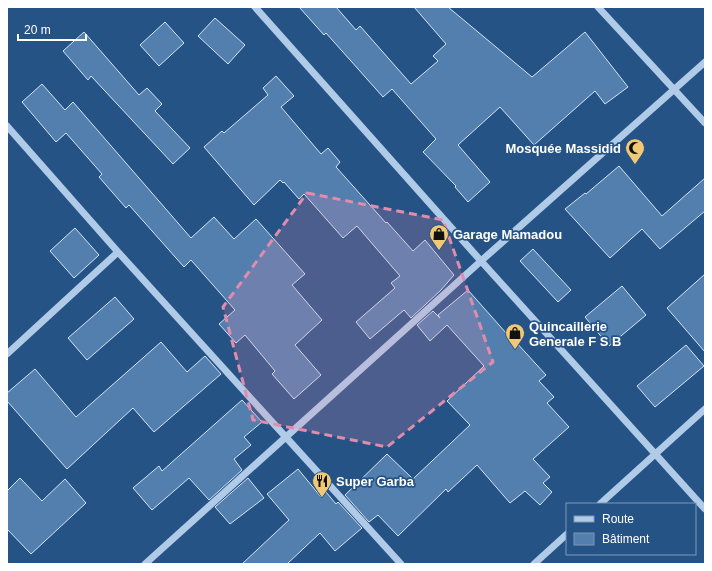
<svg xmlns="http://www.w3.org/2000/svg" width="712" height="571" font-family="Helvetica,sans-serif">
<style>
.building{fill:#527fae;stroke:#d4e4f6}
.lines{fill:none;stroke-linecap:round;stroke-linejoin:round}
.minor{stroke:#b0cbe8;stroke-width:7}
.marked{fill:#e08cad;fill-opacity:0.2;stroke:#e08cad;stroke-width:3;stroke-dasharray:8 5;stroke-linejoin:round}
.labels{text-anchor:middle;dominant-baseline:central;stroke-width:3.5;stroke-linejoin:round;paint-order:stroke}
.poi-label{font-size:13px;font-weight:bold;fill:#fff;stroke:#265385;text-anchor:start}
</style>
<rect width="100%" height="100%" fill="#265385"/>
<path class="building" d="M299,7H336L356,30L360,26L411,84L438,61L433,56L446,44L414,7H448L532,77L585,32L628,87L605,104L595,91L534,145L500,107L458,145L490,182L468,202L455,187L456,186L423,152L436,139L392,89L383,97L326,33L324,35Z
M215,18L245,45L228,64L198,36Z
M165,22L184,43L159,66L140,45Z
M84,32L139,95L147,88L162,104L155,111L190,148L173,164L91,76L88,80L63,51Z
M276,76L294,96L281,107L321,154L328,148L340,162L336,167L386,223L387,222L413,251L425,240L454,275L441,290L411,318L404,310L370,339L356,322L395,288L391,283L400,276L357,226L343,238L304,194L299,199L284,182L283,183L280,180L254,205L204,147L222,131L224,133L268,95L263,88Z
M42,84L65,110L73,102L191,238L214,217L234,239L256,219L305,274L292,285L322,320L295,345L321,375L294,399L272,374L275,371L245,335L236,343L219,324L235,310L191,260L184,267L129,205L126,208L99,177L102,174L66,133L56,142L22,102Z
M619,166L662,216L705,178V211L660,249L642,229L610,258L565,209L585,193L586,194Z
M75,228L99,255L74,278L50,251Z
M533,249L571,290L558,302L520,261Z
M705,274V352L667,308Z
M622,286L646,315L609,346L585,317Z
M468,290L514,342L515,341L546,375L539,381L554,397L547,403L569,427L533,459L550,477L543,483L552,492L540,505L525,491L510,503L477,465L448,492L446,489L398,536L378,515L369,522L345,495L387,454L413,479L470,425L447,401L484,366L447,325L430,341L417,325L433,311L440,318L438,315Z
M115,297L134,319L87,360L68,338Z
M161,342L187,372L205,356L221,374L154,432L133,408L67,469L7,401V393L35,369L76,417Z
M686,345L704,366L655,407L637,386Z
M242,400L262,422L244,437L251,445L234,459L242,470L209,500L189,478L152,510L133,488L159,466L162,471Z
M298,469L321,497L326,492L336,504L338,502L362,528L335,551L320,533L287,564H242L289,520L267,494Z
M20,478L42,501L65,479L86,503L31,554L7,529V491Z
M248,478L264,498L230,524L215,507Z"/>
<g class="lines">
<path class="minor" d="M255,7L481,261L705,509
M598,7L705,123
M7,126L118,252L401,564
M7,354L118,252
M600,504L705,409
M145,564L481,261L705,62
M534,564L567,534"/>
</g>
<path class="marked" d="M307,193L443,220L493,362L387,447L253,420L223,307Z"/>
<defs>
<g id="mosque-pin" transform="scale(1)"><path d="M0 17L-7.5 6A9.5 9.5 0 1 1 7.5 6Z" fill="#f1c975" stroke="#265385"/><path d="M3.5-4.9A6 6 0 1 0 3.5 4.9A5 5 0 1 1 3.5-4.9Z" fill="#111"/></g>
<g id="shop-pin" transform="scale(1)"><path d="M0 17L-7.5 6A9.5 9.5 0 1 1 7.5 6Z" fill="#f1c975" stroke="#265385"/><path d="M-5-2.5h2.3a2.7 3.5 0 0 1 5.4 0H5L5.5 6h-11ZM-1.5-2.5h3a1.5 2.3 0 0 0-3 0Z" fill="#111"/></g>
<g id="restaurant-pin" transform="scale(1)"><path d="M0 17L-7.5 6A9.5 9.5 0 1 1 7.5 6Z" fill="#f1c975" stroke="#265385"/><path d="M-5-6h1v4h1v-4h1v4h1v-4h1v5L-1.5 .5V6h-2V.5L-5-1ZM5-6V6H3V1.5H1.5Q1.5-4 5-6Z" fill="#111"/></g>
</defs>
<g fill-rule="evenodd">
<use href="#mosque-pin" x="635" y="148"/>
<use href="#shop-pin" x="439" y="234"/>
<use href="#shop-pin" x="515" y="333"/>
<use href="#restaurant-pin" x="322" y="481"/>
</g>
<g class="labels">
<g class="poi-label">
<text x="621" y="148" text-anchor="end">Mosquée Massidid</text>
<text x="453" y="234">Garage Mamadou</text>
<text x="529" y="326">Quincaillerie<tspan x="529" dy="15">Generale F S B</tspan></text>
<text x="336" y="481">Super Garba</text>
</g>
</g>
<rect width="712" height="571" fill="none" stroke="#ffffff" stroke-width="16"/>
<rect x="566" y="503" width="130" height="52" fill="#265385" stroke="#7d98b6"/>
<rect x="574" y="516" width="20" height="6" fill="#b0cbe8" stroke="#7d98b6"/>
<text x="602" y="523" font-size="12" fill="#ffffff">Route</text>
<rect x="574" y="533" width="20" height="12" fill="#527fae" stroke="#7d98b6"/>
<text x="602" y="543" font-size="12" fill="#ffffff">Bâtiment</text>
<path d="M18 34v6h68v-6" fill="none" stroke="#ffffff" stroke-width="2"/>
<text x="24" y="34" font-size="12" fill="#ffffff" stroke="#265385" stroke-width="3" paint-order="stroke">20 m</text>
</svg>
